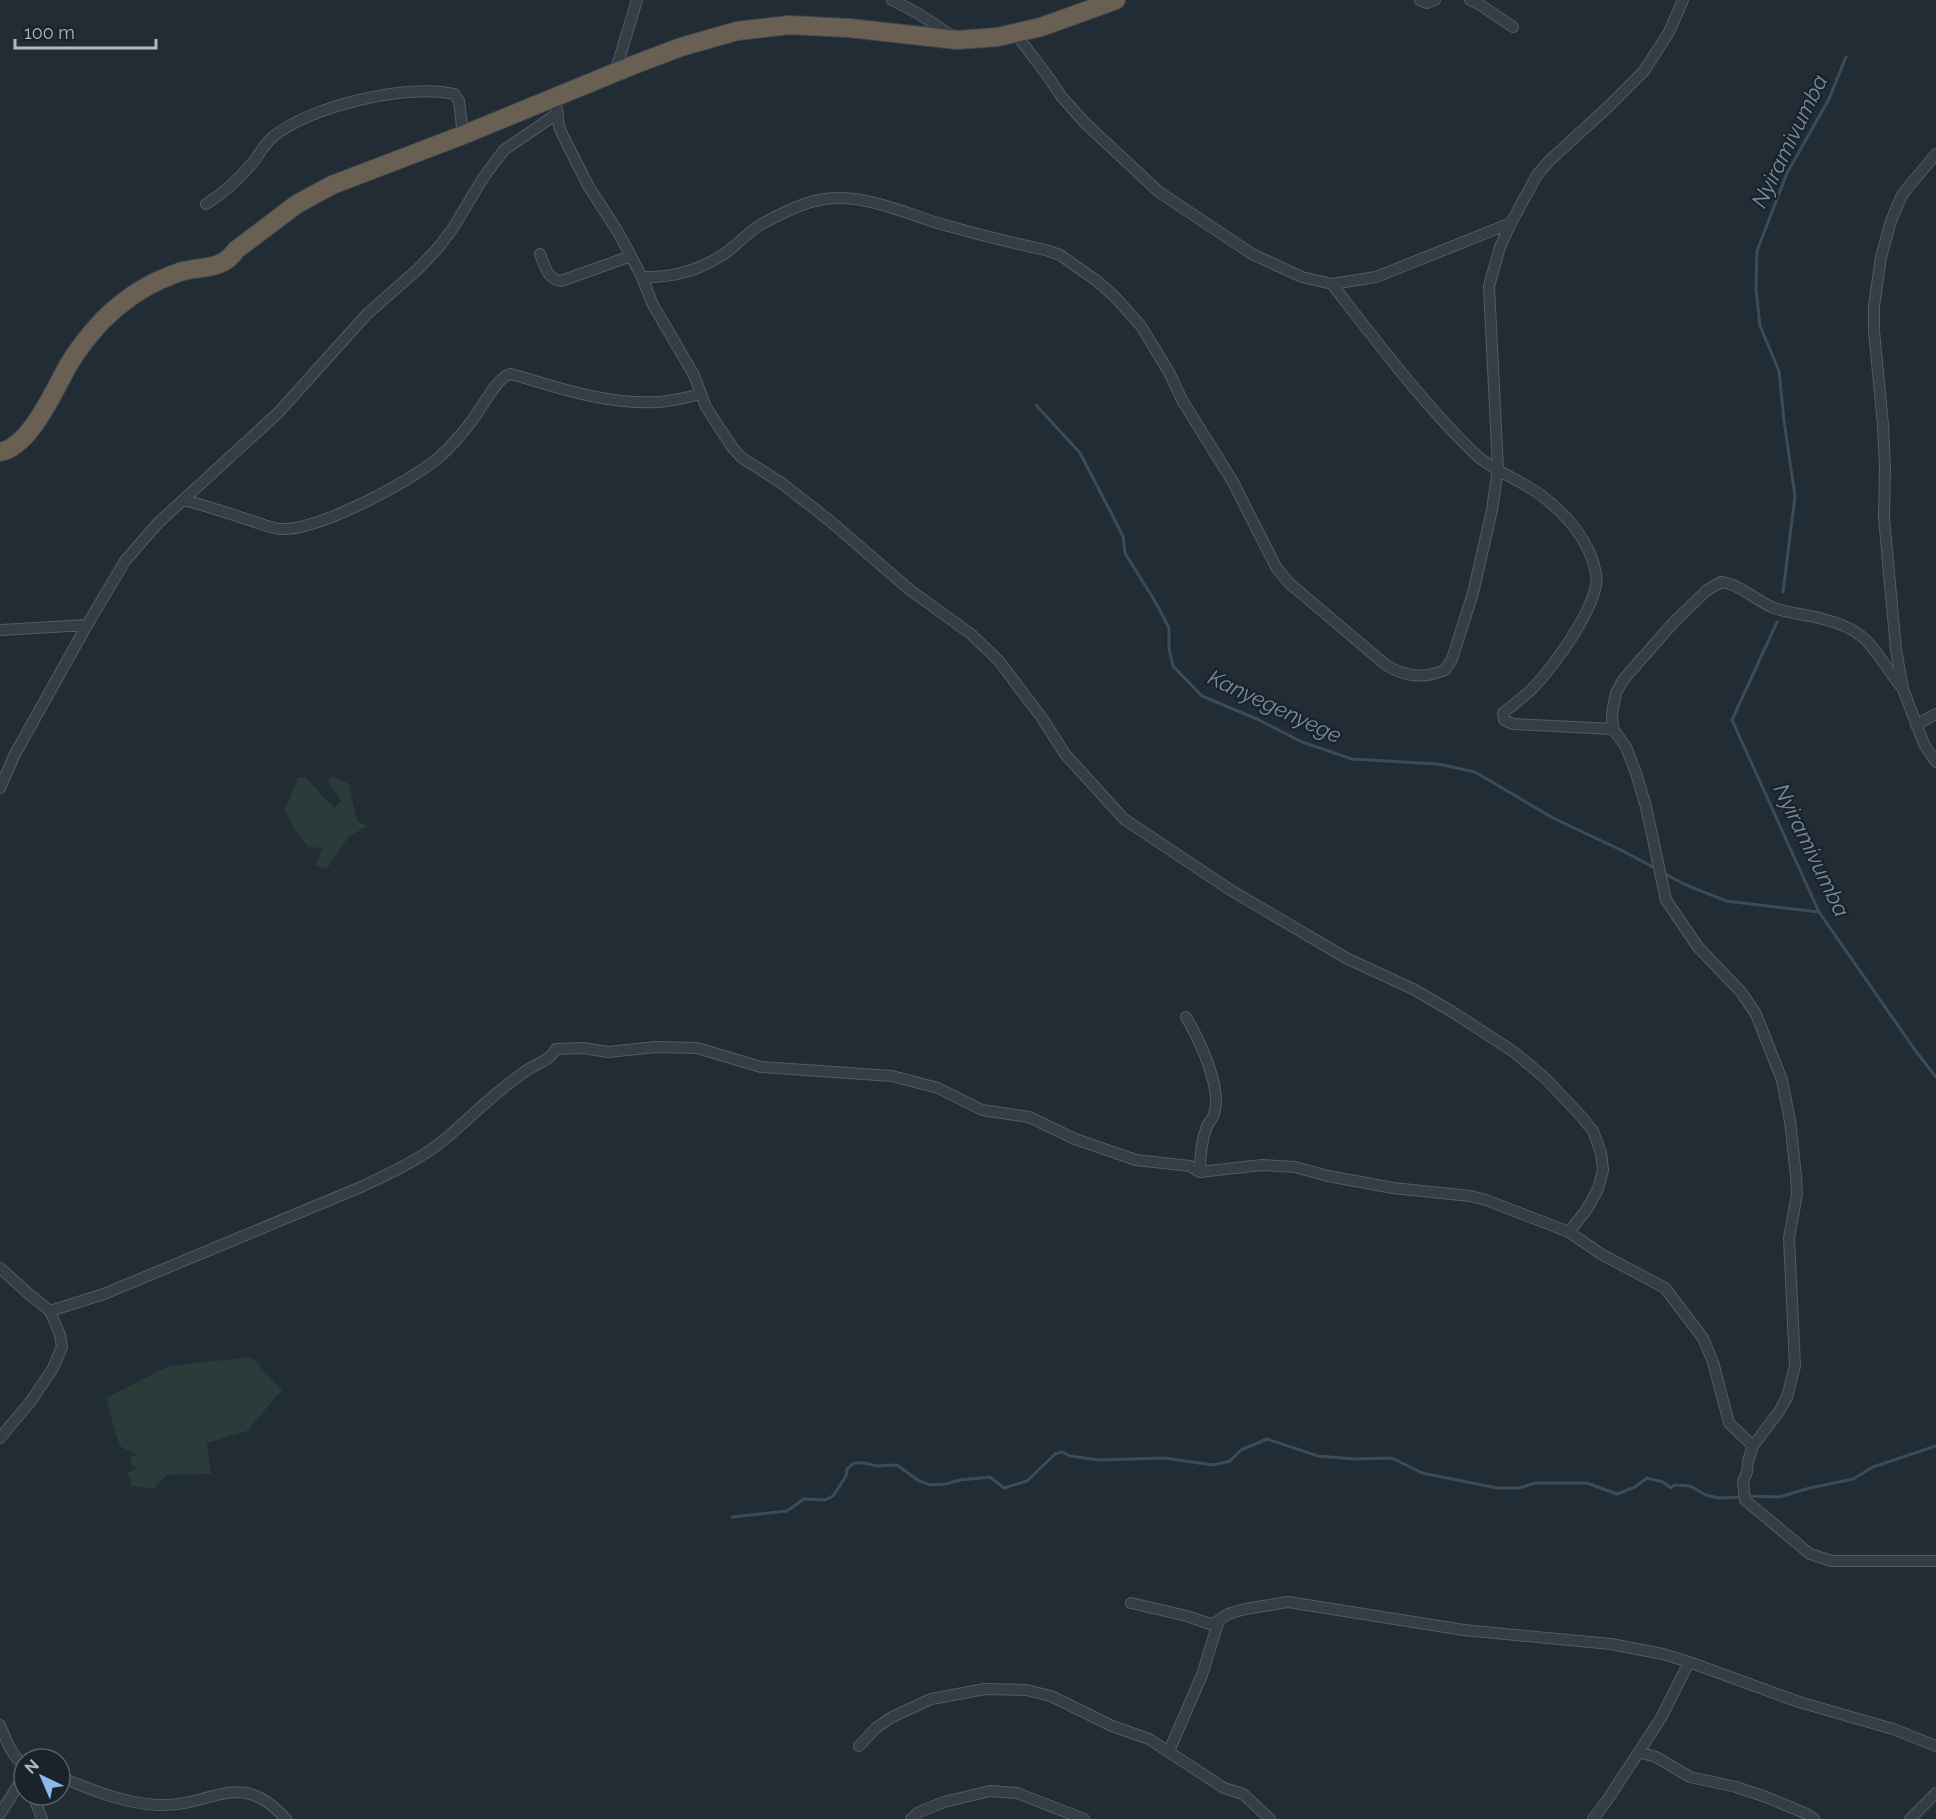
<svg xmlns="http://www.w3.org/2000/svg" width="1936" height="1819" font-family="Raleway,sans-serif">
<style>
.green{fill:#2a3c3a}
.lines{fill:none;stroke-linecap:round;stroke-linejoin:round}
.stream{stroke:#394c5c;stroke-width:3}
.street-casing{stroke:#535b63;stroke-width:12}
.highway-casing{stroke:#404850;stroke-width:20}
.street{stroke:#353d45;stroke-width:10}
.highway{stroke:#6a5f53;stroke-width:18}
.labels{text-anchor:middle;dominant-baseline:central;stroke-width:4.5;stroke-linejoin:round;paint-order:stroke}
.water-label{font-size:22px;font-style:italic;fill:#738da2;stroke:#1b222a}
</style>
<rect width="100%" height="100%" fill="#222c34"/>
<path class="green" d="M331,776L349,784L357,821L368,826L349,836L326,870L315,865L323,848L308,847L293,827L285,810L298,778L305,777L334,808L342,801L328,782Z
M251,1357L282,1390L247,1431L207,1443L211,1474L167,1475L154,1489L132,1486L128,1472L137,1469L131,1464L130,1456L139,1455L121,1447L116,1435L106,1398L169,1366Z"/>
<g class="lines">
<path class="stream" d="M1036,405L1080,453L1123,536L1125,553L1156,603L1169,628V649L1173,666L1202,696L1257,719L1302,742L1352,759L1438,764L1475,772L1553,818L1621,850L1655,868
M1783,592L1795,496L1784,421L1779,371L1760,326L1756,289L1757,251L1787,173L1829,99L1846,57
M1777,622L1732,720L1819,912L1915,1050L1936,1077
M1663,873L1684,884L1726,901L1819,912
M1750,1496L1779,1497L1810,1488L1853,1479L1873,1467L1936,1446
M732,1517L787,1511L804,1499L825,1500L833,1496L846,1476L847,1469L854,1463H864L877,1466L897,1465L919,1481L931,1485L946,1484L960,1480L990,1477L1004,1488L1027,1481L1055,1454L1062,1452L1070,1456L1099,1460L1164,1458L1213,1465L1230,1461L1241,1450L1267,1439L1318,1456L1355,1459L1392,1458L1422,1473L1497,1488H1519L1536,1483H1587L1617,1494L1635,1487L1647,1478L1663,1482L1671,1488L1674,1485L1690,1486L1706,1495L1718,1498L1741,1497"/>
<g class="street-casing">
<path id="street" d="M892,0L919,14L952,36
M1420,0L1427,3L1435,0
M1470,0L1482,6L1513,27
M1016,34L1049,78L1061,96L1085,123L1159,192L1252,254L1302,277L1332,284L1376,277L1511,223L1537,175L1549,161L1608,107L1644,71L1669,32L1683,0
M615,73L637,0
M555,97L559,126L563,136L589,187L618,232L642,277L652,303L694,375L706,407L732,447L742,458L780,482L830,521L910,590L971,634L999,661L1042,718L1065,754L1124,819L1229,889L1346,958L1413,989L1451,1011L1514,1052L1545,1078L1580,1115L1593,1131L1601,1153L1603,1170L1598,1189L1587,1209L1569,1232
M1936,154L1909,186L1901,197L1891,221L1881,257L1874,306V331L1883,425L1885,467L1884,518L1896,650L1903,689L1924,744L1936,762
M206,204C224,193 240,178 254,161C260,153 265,143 274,136C311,106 408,83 454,94L459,101L463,135
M540,254C545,266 547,279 561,281L631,256
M642,277C672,278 700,270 724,254C737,245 747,233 760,225C778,215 799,204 819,200C863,191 907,215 948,226C980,235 1013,243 1046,250L1060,255L1097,281L1115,297L1141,326L1170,374L1182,400L1233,482L1276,567L1289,583L1386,665C1405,677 1424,679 1445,670L1452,659L1473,593L1492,510L1498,469L1489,286L1500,247L1511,223
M1332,284C1377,342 1421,401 1473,452C1492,471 1520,479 1542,496C1566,514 1590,541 1596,573C1602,602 1552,669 1531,690C1522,698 1513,705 1503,713L1504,720L1513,724L1613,729
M184,500C206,506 228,513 249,520C259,523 270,528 280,529C319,531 406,483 437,459C450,448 461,435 471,422C481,410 497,376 511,374C560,388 607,405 658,402C672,401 686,398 700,394
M0,630L87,625
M1916,725L1936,714
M0,788L15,754L87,625L125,561L158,523L278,413L367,314L417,270L438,248L453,228L483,178L504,150L558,113
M1186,1017C1199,1039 1223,1089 1214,1114C1213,1118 1209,1122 1207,1126C1201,1141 1200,1156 1200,1172
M0,1268L30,1295L50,1311L60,1335L62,1347L53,1368L31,1401L0,1438
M50,1311L104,1294L361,1187C390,1173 420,1160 445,1139C471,1117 495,1092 523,1073C534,1064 549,1062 556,1049L583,1048L608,1052L656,1047L697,1048L761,1067L892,1076L938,1088L982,1110L1029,1117L1075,1139L1136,1160L1190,1166L1200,1172L1262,1165L1295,1167L1328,1176L1393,1188L1470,1196L1486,1200L1569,1232L1601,1254L1665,1288L1703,1338L1713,1362L1729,1423L1753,1446L1748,1461L1747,1472L1743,1482L1745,1500L1810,1554L1832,1561H1936
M1753,1446L1780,1410L1787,1397L1795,1366L1789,1238L1797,1194L1796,1176L1790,1121L1782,1080L1756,1014L1741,992L1698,947L1666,900L1646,807L1636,773L1626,747L1613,729L1612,713L1616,693L1623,680L1637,664L1673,623L1706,591L1721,582C1740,584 1756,601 1774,608C1790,614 1807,614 1823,619C1873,631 1874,654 1903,689
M1131,1603L1187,1616L1210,1624L1215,1623L1219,1620
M0,1725C5,1737 12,1758 24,1764
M859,1746L876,1728L892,1717L931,1699L985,1689L1026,1690L1051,1696L1112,1726L1149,1739L1224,1788L1243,1794L1270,1819
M1169,1751L1202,1675L1219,1620L1228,1614L1245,1609L1288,1602L1464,1630L1611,1644L1663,1654L1689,1662L1799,1702L1893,1729L1936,1746
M1639,1752L1656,1757L1690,1777L1736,1787L1766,1797L1807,1814L1814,1819
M60,1777C89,1789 126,1804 158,1805C214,1807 239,1767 286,1819
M33,1795L42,1819
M0,1814L24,1776
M911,1819L919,1812L944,1802L990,1791L1017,1793L1084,1819
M1593,1819L1608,1799L1661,1718L1689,1662
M1910,1819L1936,1793"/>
</g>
<g class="highway-casing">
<path id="highway" d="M0,452C31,446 54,390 69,364C78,349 90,334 102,321C119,304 139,289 162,279C168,277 176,273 183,271C203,266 223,270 236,250L297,204L332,185L463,135L636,64L681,47L737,31L789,25L849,28L957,40L998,37L1041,27L1116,0"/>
</g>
<use href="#street" class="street"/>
<use href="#highway" class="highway"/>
</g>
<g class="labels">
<g class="water-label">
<text transform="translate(1789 141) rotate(-64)">Nyiramivumba</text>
<text transform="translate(1275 706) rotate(25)">Kanyegenyege</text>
<text transform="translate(1812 850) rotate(64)">Nyiramivumba</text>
</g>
</g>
<g transform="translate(42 1777) rotate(316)"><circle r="28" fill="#1b222a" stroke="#575e67" stroke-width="1.5"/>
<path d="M0-4.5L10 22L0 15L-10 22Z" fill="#8bbbeb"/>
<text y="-9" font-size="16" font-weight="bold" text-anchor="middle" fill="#b0b9c2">N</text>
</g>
<path d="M15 39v9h141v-9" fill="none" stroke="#b0b9c2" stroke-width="3"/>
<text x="24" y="39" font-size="18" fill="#b0b9c2" stroke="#1b222a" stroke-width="4.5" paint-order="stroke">100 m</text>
</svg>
